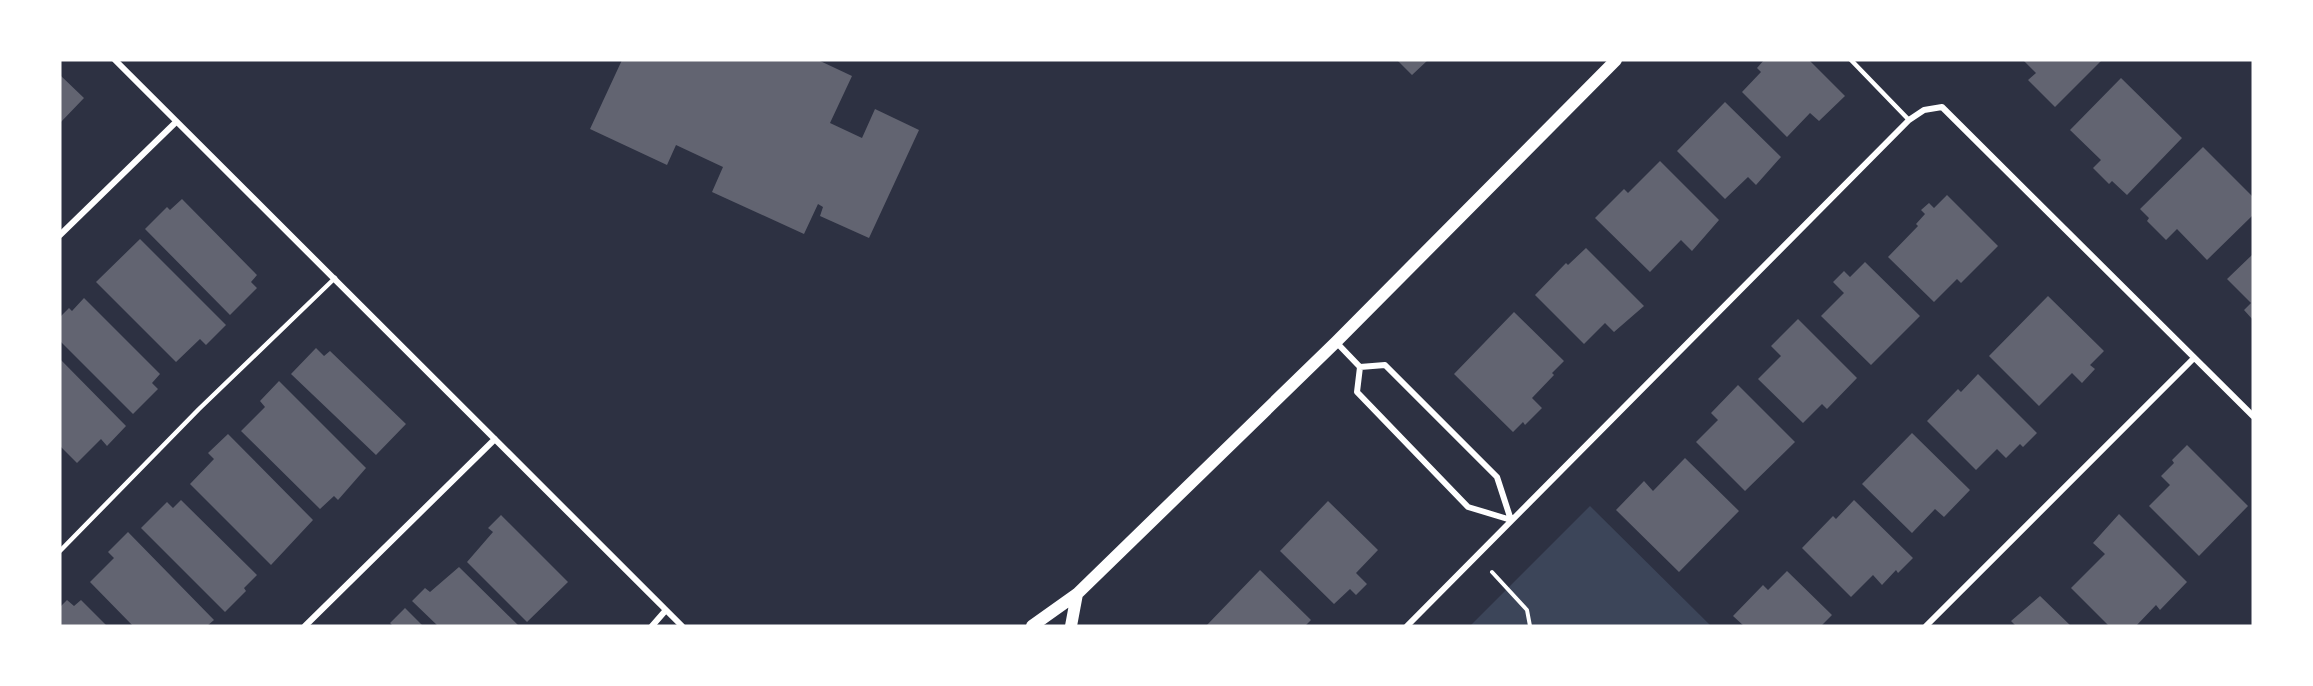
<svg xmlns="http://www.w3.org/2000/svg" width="2313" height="686" font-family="'Noto Sans',sans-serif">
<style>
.green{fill:#3c4559}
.building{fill:#626471}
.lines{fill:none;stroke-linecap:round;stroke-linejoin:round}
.path{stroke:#fff;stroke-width:4}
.service{stroke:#fff;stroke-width:4.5}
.minor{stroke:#fff;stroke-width:6}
.secondary{stroke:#fff;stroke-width:12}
</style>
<rect width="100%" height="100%" fill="#2d3142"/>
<path class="green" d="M1590,506L1711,626H1470Z"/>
<path class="building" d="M622,60H818L852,76L830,123L862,138L875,109L919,130L869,238L820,216L823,207L818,204L804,234L712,192L723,167L676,145L667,165L590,129Z
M1397,60H1428L1412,75Z
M1764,60H1809L1845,96L1819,121L1810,113L1787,137L1742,92L1761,72L1757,68Z
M2023,60H2102L2055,107L2028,80L2036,73Z
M60,75L84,98L60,123Z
M2121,78L2182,138L2127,195L2112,181L2109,184L2093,168L2101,160L2070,130Z
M1725,102L1781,157L1756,185L1748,177L1725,199L1677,151Z
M2203,147L2253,197V215L2207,260L2177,229L2166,240L2147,221L2149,218L2140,209Z
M1660,161L1719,220L1692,251L1681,240L1650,272L1595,218L1624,189L1628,193Z
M1947,195L1998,246L1961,283L1957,279L1934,302L1888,257L1918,226L1916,224L1925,214L1921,210L1929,203L1934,208Z
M182,199L257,275L251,282L257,288L230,315L145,229L167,207L170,210Z
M140,239L226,325L206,345L200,339L176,362L96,282Z
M1586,248L1644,306L1614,332L1605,323L1584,344L1535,295L1566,263L1568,265Z
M2253,254V320L2244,310L2251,303L2227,279Z
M1865,262L1920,316L1871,365L1821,316L1844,293L1833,282L1844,271L1850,277Z
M2048,296L2104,351L2090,365L2095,369L2082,383L2072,373L2039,406L1989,356Z
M84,298L160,374L152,383L158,389L133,414L60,341V317L69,308L72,311Z
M1514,312L1564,361L1552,373L1554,375L1532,398L1542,408L1525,425L1523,422L1513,432L1454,374Z
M1798,319L1857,378L1827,409L1822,404L1803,423L1758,379L1781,356L1771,346Z
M316,348L324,356L330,351L406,424L376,455L291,374Z
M60,359L126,426L107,446L101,439L77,463L60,446Z
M1978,374L2037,433L2023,447L2020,444L2006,458L1997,449L1976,470L1927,421L1958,389L1961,392Z
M279,381L366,468L338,500L334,496L320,509L241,431L265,407L260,401Z
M1738,385L1795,442L1745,491L1696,442L1718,420L1711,413Z
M1912,433L1970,490L1944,517L1935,509L1912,533L1862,484Z
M228,434L313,520L271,565L190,484L214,459L208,453Z
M2187,445L2248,506L2199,556L2149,506L2170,485L2161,476L2174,463L2172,460Z
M1685,458L1739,511L1679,572L1616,510L1644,481L1653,491Z
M181,500L257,575L244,588L246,591L225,612L141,528L167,502L173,508Z
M1854,500L1913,558L1898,573L1896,570L1882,585L1873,575L1851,597L1802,548L1833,516L1836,519Z
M1328,501L1378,550L1356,573L1367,584L1356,595L1350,589L1334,604L1280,551Z
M2119,514L2187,582L2160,610L2156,605L2136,626H2109L2071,588L2105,554L2093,543Z
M501,515L568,582L527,622L467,562L493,532L488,528Z
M128,532L214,620L207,626H133L90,582L114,558L108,552Z
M459,567L519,626H438L412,601L425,588L430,592Z
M1260,570L1311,620L1305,626H1206Z
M1787,571L1832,615L1821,626H1744L1733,616L1763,585L1768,590Z
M2040,596L2071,626H2016L2011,621Z
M67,600L74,606L81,600L107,626H60V607Z
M405,608L423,626H393L390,623Z"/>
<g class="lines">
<path class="path" d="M1492,572L1527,610L1530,626"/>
<path class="service" d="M1851,60L1909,120
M60,551L199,409L335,278"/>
<path class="minor" d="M115,60L682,626
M60,235L176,122
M1336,342L1360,367L1385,365L1497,477L1511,520
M1360,367L1357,392L1468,507L1511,520
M305,626L495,439
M652,626L666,610
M1407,626L1909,120L1924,110L1942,107L2253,416
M1926,626L2194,358"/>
<path class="secondary" d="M1032,626L1077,594L1336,342L1616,60
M1071,626L1077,594"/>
</g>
<rect width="2313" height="686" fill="none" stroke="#ffffff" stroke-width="123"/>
</svg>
